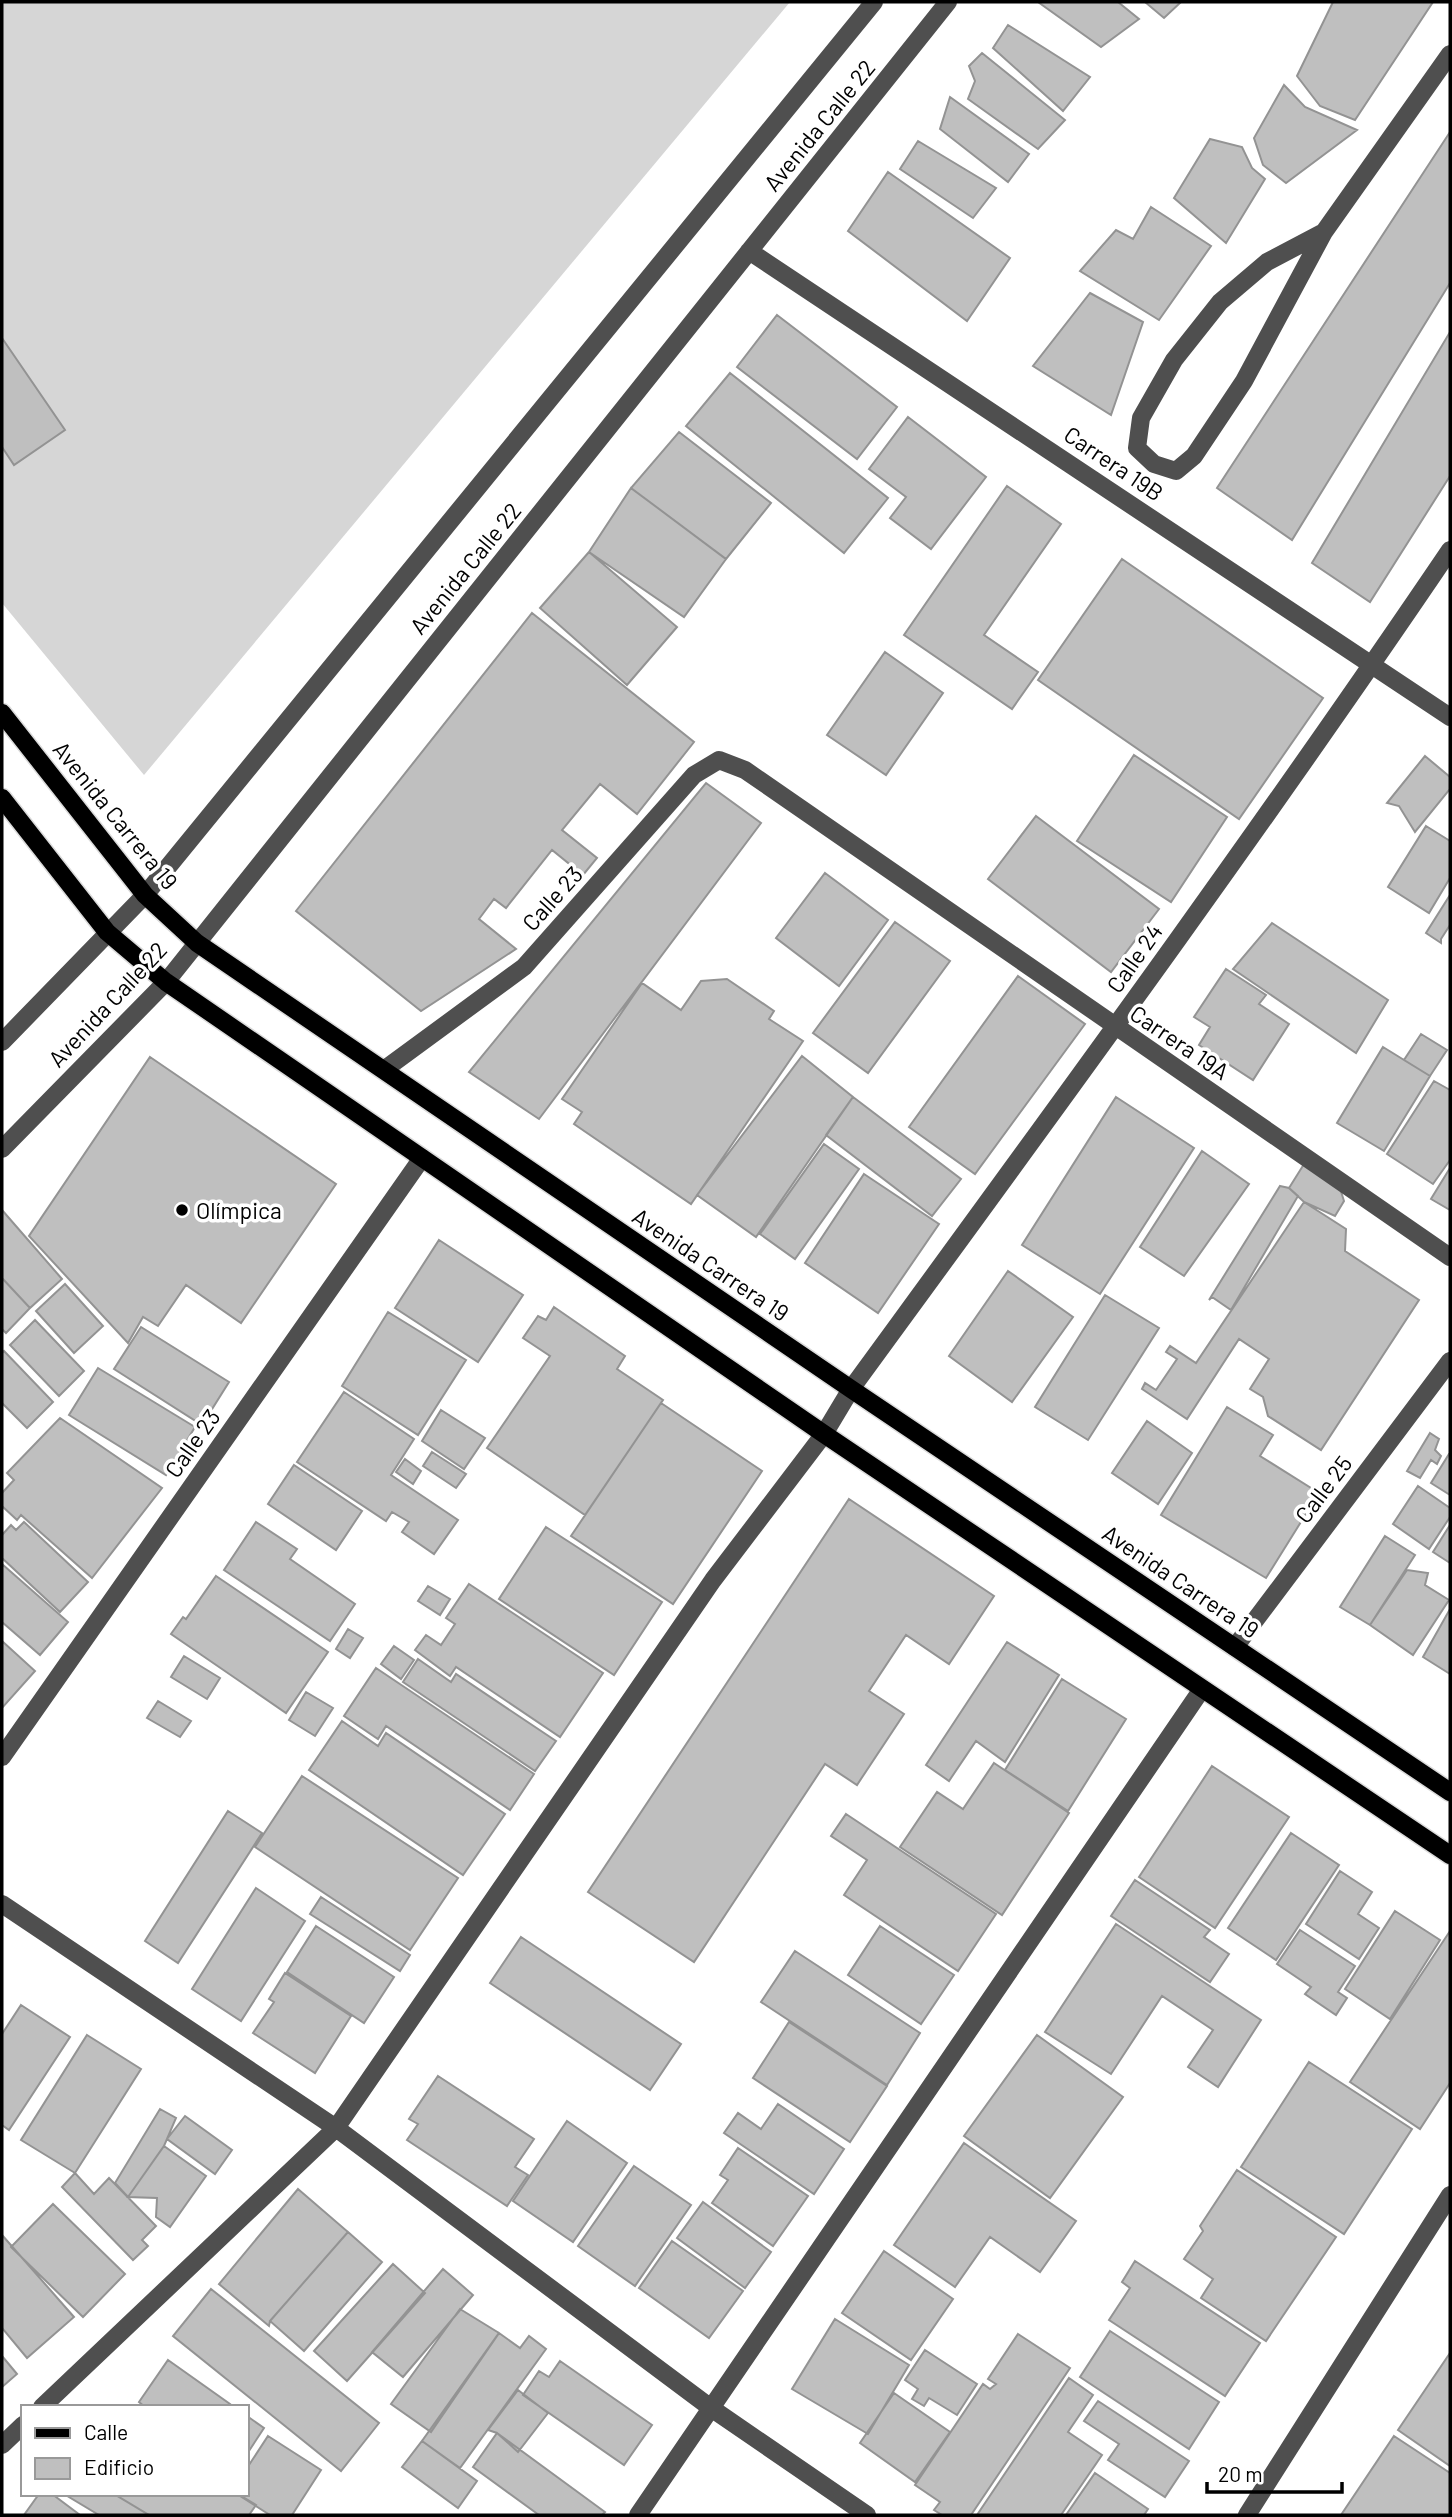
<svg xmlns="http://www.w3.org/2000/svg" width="1452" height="2517" font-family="Barlow,sans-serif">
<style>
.pitch{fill:#d6d6d6}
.building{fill:#bfbfbf;stroke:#939393;stroke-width:2}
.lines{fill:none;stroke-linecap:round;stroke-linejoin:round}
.major-casing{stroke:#dbdbdb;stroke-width:21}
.minor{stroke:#4f4f4f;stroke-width:18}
.major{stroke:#000;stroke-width:18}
.poi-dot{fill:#000;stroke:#fff;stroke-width:2.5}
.labels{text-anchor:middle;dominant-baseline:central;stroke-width:7;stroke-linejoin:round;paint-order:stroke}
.street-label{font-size:23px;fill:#000;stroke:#fff}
.poi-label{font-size:23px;fill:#000;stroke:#fff;text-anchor:start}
</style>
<rect width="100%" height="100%" fill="#fff"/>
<path class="pitch" d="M2,2H790L144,775L2,603Z"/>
<path class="building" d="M1038,2H1118L1139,19L1101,47Z
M1145,2H1181L1164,18Z
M1333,2H1433L1355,120L1320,106L1297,76Z
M1008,25L1090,77L1063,111L993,48Z
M982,53L1065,120L1038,149L968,99L975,81L969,66Z
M1284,85L1305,107L1357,130L1286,183L1263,165L1254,138Z
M950,97L1029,154L1008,182L940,129Z
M1450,132V283L1292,540L1217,488Z
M1210,139L1242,147L1252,168L1265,179L1226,243L1174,198Z
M918,141L996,188L973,218L900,169Z
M888,172L1010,258L967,321L848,231Z
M1151,207L1211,246L1159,320L1080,271L1116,230L1133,239Z
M1090,293L1143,322L1111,415L1033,366Z
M777,315L897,407L857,459L737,367Z
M1450,332V476L1370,602L1312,563Z
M2,338L65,430L14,465L2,447Z
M730,373L888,498L844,553L686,426Z
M908,417L986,477L931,549L890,518L906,497L869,469Z
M679,432L771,503L726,559L631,488Z
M1007,486L1061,524L984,635L1038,672L1012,709L904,635Z
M631,488L726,559L684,617L589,552Z
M589,552L677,627L627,685L540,608Z
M1122,559L1323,698L1239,819L1038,680Z
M532,613L694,742L637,814L600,784L562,830L597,858L583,875L552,850L506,908L494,899L479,919L516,949L421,1011L296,911Z
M885,652L943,693L886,775L827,735Z
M1134,755L1227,817L1171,902L1077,841Z
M1425,756L1450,777V789L1415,832L1399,806L1387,803Z
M706,783L761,823L539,1119L469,1072Z
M1036,816L1159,909L1111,972L988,879Z
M1426,826L1450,841V878L1429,913L1388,887Z
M825,873L888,920L839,986L776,938Z
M1450,895V925L1441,939V943L1426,933Z
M895,922L950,961L868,1073L813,1033Z
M1272,923L1388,1000L1356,1053L1233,969Z
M1226,969L1266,995L1259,1004L1289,1024L1253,1080L1199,1045L1210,1027L1194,1017Z
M1018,976L1085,1024L975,1174L909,1127Z
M727,979L774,1011L769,1019L803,1041L691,1204L574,1124L582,1112L562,1099L642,983L681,1010L701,981Z
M1421,1034L1447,1050L1430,1076L1404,1060Z
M1383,1047L1430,1076L1384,1151L1337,1123Z
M802,1056L853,1097L756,1237L697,1195Z
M150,1057L336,1184L241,1323L186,1285L158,1326L143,1317L128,1343L29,1236Z
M1434,1081L1450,1090V1160L1433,1184L1387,1154Z
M853,1097L961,1179L932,1216L826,1135Z
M1116,1097L1194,1148L1100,1294L1022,1245Z
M824,1144L859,1169L795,1259L760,1234Z
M1202,1151L1249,1184L1184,1276L1140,1247Z
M1304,1164L1339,1185L1344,1201L1335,1216L1304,1202L1289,1188Z
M1450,1168V1210L1431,1199Z
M864,1174L939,1224L878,1313L805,1263Z
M1280,1186L1289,1188L1298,1196L1231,1310L1212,1297L1209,1300Z
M1304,1202L1346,1229L1345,1251L1419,1300L1321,1450L1268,1416L1263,1397L1250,1389L1269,1359L1239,1339L1187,1419L1142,1389L1145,1383L1156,1390L1177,1359L1166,1352L1170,1346L1196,1363Z
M2,1210L62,1279L30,1308L2,1278Z
M439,1240L523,1295L478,1362L395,1308Z
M1008,1271L1073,1317L1012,1402L949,1356Z
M2,1278L30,1308L6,1333L2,1329Z
M65,1284L103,1326L74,1353L36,1311Z
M1105,1295L1159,1328L1088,1440L1035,1407Z
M554,1307L625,1356L617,1369L663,1400L585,1515L487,1448L550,1356L523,1338L538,1316L546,1320Z
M388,1312L466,1360L418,1435L342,1386Z
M35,1320L84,1371L59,1396L10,1345Z
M141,1327L229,1382L202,1425L114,1369Z
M4,1351L53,1402L27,1428L2,1403V1353Z
M98,1368L195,1427L166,1475L69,1415Z
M344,1392L414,1439L391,1475L458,1520L434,1554L402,1532L409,1522L392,1512L386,1521L297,1462Z
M661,1403L762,1471L673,1604L571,1536Z
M1227,1407L1273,1435L1260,1456L1319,1493L1266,1578L1161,1515Z
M441,1410L485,1438L464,1469L422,1441Z
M60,1418L162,1488L92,1578L21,1515L17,1520L2,1506V1493L14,1480L7,1473Z
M1147,1421L1192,1453L1158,1504L1112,1473Z
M1430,1433L1439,1439L1435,1450L1441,1456L1437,1464L1431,1460L1420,1478L1407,1471Z
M432,1452L466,1474L456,1488L423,1466Z
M1449,1454H1450V1495L1431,1483Z
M405,1459L421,1471L413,1484L396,1472Z
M294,1465L362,1511L336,1550L268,1504Z
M1418,1486L1450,1508V1517L1429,1549L1393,1524Z
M849,1499L994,1596L949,1664L906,1635L869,1691L904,1714L857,1785L825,1764L694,1962L588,1892Z
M24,1522L88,1582L60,1612L2,1558V1535L11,1525L16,1530Z
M256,1522L297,1549L290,1559L355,1604L330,1641L224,1570Z
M1450,1525V1563L1433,1552Z
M546,1527L662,1602L614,1675L499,1599Z
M1385,1536L1415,1555L1370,1625L1340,1607Z
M2,1564L68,1622L40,1655L2,1622Z
M1407,1570L1428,1573L1425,1585L1449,1600L1413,1655L1370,1625Z
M216,1576L328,1652L286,1713L171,1634L183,1617L186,1619Z
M469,1584L603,1673L560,1737L456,1667L450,1676L415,1650L426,1635L441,1645L455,1624L446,1618Z
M428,1586L450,1599L440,1615L418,1601Z
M1450,1609V1674L1423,1657Z
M348,1629L363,1638L350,1658L336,1649Z
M2,1641L35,1671L2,1708Z
M1007,1642L1059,1675L1005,1762L976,1741L949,1781L926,1765Z
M394,1646L414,1660L401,1679L381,1664Z
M184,1656L220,1678L207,1699L171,1677Z
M418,1659L451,1682L456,1674L556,1741L535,1771L403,1682Z
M376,1668L534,1774L510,1810L386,1726L378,1739L344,1716Z
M1062,1679L1126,1719L1068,1811L1005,1770Z
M306,1692L333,1708L315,1736L289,1720Z
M158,1701L191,1721L180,1737L147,1718Z
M342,1721L378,1746L386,1733L505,1814L463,1875L309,1770Z
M994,1763L1069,1813L1002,1915L900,1847L937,1792L963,1809Z
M1212,1766L1289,1817L1215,1928L1139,1877Z
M302,1776L458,1878L410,1950L255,1847Z
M228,1811L262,1833L178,1963L145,1941Z
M846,1814L996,1914L958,1971L844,1895L867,1860L831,1836Z
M1291,1833L1339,1865L1276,1960L1228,1928Z
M1340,1871L1372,1892L1358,1914L1379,1928L1359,1959L1306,1924Z
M1135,1880L1210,1930L1204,1937L1229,1954L1210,1982L1111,1916Z
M256,1888L305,1921L241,2021L192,1989Z
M321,1897L410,1955L400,1971L310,1914Z
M1395,1911L1440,1940L1390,2019L1345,1989Z
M1116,1924L1261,2020L1218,2087L1188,2067L1213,2030L1162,1996L1111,2074L1045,2032Z
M316,1926L394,1977L364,2023L287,1972Z
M880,1926L954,1975L921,2024L848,1975Z
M1300,1930L1355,1966L1338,1992L1347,1998L1336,2015L1305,1994L1311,1987L1277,1964Z
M1450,1931V2083L1420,2129L1350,2082Z
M521,1937L681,2044L650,2090L490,1983Z
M795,1951L920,2033L887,2085L761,2002Z
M285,1973L351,2016L315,2073L253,2033L274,2002L269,1999Z
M21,2005L70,2037L9,2130L2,2125V2034Z
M789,2022L887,2086L850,2142L753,2078Z
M87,2035L141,2069L75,2173L21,2140Z
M1037,2035L1123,2097L1050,2198L964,2136Z
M1309,2062L1412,2129L1344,2234L1241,2167Z
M438,2076L534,2139L515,2167L528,2175L507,2206L407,2140L418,2124L409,2119Z
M778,2104L844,2149L814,2194L724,2133L738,2113L761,2129Z
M160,2109L176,2118L164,2146L128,2197L115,2183Z
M185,2116L232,2150L215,2174L167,2139Z
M567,2121L627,2163L573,2242L513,2201Z
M964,2143L1076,2221L1040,2272L990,2237L955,2287L894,2245Z
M164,2146L206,2176L170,2227L156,2217L157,2198L128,2197Z
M738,2148L808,2196L773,2246L712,2203L728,2180L720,2175Z
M634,2166L691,2205L635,2286L578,2246Z
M1237,2170L1336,2237L1266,2341L1201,2298L1213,2279L1184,2259L1203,2231L1200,2226Z
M75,2173L94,2194L109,2178L156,2226L142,2240L148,2246L133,2260L62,2187Z
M298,2189L348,2232L270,2321L269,2326L219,2284Z
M703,2202L771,2252L745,2288L677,2238Z
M53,2204L125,2274L83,2317L11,2247Z
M348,2232L382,2262L304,2351L270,2321Z
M2,2235L74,2317L27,2358L2,2328Z
M672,2241L743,2291L709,2338L639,2288Z
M884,2251L953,2299L911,2360L842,2313Z
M1135,2261L1260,2343L1225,2396L1109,2320L1130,2288L1122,2282Z
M393,2264L425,2293L347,2381L314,2351Z
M443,2269L473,2295L403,2377L372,2352Z
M211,2289L379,2423L341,2471L173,2336Z
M460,2309L499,2333L431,2432L391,2404Z
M835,2319L909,2365L868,2434L792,2389Z
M1110,2331L1219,2402L1189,2449L1080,2377Z
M499,2333L520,2348L529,2336L546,2349L460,2468L422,2441Z
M1018,2334L1070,2368L971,2515H942L934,2510L940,2502L915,2485L983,2384L990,2389L996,2384L988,2379Z
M925,2350L977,2384L957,2415L929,2398L924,2406L912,2399L918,2389L905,2380Z
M1450,2353V2466L1398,2430Z
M2,2356L17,2374L2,2387Z
M168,2360L230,2404L228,2407H145L139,2402Z
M560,2361L652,2425L624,2465L523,2395L539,2371L549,2377Z
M1069,2378L1093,2395L1068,2432L1102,2455L1061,2515H977Z
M518,2390L548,2413L518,2452L497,2433L488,2430Z
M894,2393L950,2432L915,2482L860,2443Z
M1098,2401L1189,2461L1165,2497L1108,2460L1119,2444L1084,2421Z
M247,2416L264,2428L247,2454Z
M497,2433L605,2512L602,2515H539L473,2467Z
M268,2436L321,2470L292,2515H270L237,2494H247V2468Z
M1394,2436L1450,2473V2515H1341Z
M422,2441L477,2481L458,2508L402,2467Z
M1095,2473L1148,2509L1144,2515H1066Z
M39,2494H52L80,2515H24Z
M64,2494H114L149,2515H99Z
M114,2494H238L256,2505L249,2515H149Z"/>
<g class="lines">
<g class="major-casing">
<path id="major" d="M2,713L145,895L197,943L851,1389L1450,1792
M2,798L107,932L166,982L824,1434L1450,1855"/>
</g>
<path class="minor" d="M1324,232L1267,262L1220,302L1174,360L1141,418L1137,448L1154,464L1176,471L1194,456L1244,381L1324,232L1450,54
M749,251L1450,717
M2,1042L145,895L874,2
M385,1069L524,967L694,775L719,760L745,770L1450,1257
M2,1149L166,982L948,2
M1235,1647L1450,1361
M2,1757L422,1158
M2,1904L336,2128L711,2408L867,2515
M42,2407L336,2128L713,1580L824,1434L851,1389C1054,1111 1257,835 1450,550
M2,2445L23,2425
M638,2515L1202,1689
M1247,2515L1450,2195"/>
<use href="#major" class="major"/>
</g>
<circle class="poi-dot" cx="182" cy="1210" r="7"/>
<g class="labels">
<g class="street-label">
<text transform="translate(819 125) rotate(-51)">Avenida Calle 22</text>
<text transform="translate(1114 463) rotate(34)">Carrera 19B</text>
<text transform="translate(465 568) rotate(-51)">Avenida Calle 22</text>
<text transform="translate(116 815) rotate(51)">Avenida Carrera 19</text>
<text transform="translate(552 898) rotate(-48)">Calle 23</text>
<text transform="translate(1134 958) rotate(-55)">Calle 24</text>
<text transform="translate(107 1004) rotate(-47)">Avenida Calle 22</text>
<text transform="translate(1180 1042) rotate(34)">Carrera 19A</text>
<text transform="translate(711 1264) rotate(34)">Avenida Carrera 19</text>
<text transform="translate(192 1443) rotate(-55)">Calle 23</text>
<text transform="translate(1323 1489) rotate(-53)">Calle 25</text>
<text transform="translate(1181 1581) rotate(34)">Avenida Carrera 19</text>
</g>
<g class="poi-label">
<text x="196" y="1210">Olímpica</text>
</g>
</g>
<rect width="1452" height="2517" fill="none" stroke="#000000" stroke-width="7"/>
<rect x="21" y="2405" width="228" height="91" fill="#ffffff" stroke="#999999" stroke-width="2"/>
<rect x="35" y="2428" width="35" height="10" fill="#000000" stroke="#999999" stroke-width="2"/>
<text x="84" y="2440" font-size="21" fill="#000000">Calle</text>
<rect x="35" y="2458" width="35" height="21" fill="#bfbfbf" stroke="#999999" stroke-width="2"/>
<text x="84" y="2475" font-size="21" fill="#000000">Edificio</text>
<path d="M1207 2482v10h135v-10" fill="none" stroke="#000000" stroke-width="3.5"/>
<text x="1218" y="2482" font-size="21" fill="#000000" stroke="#ffffff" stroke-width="5" paint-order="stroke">20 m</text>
</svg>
